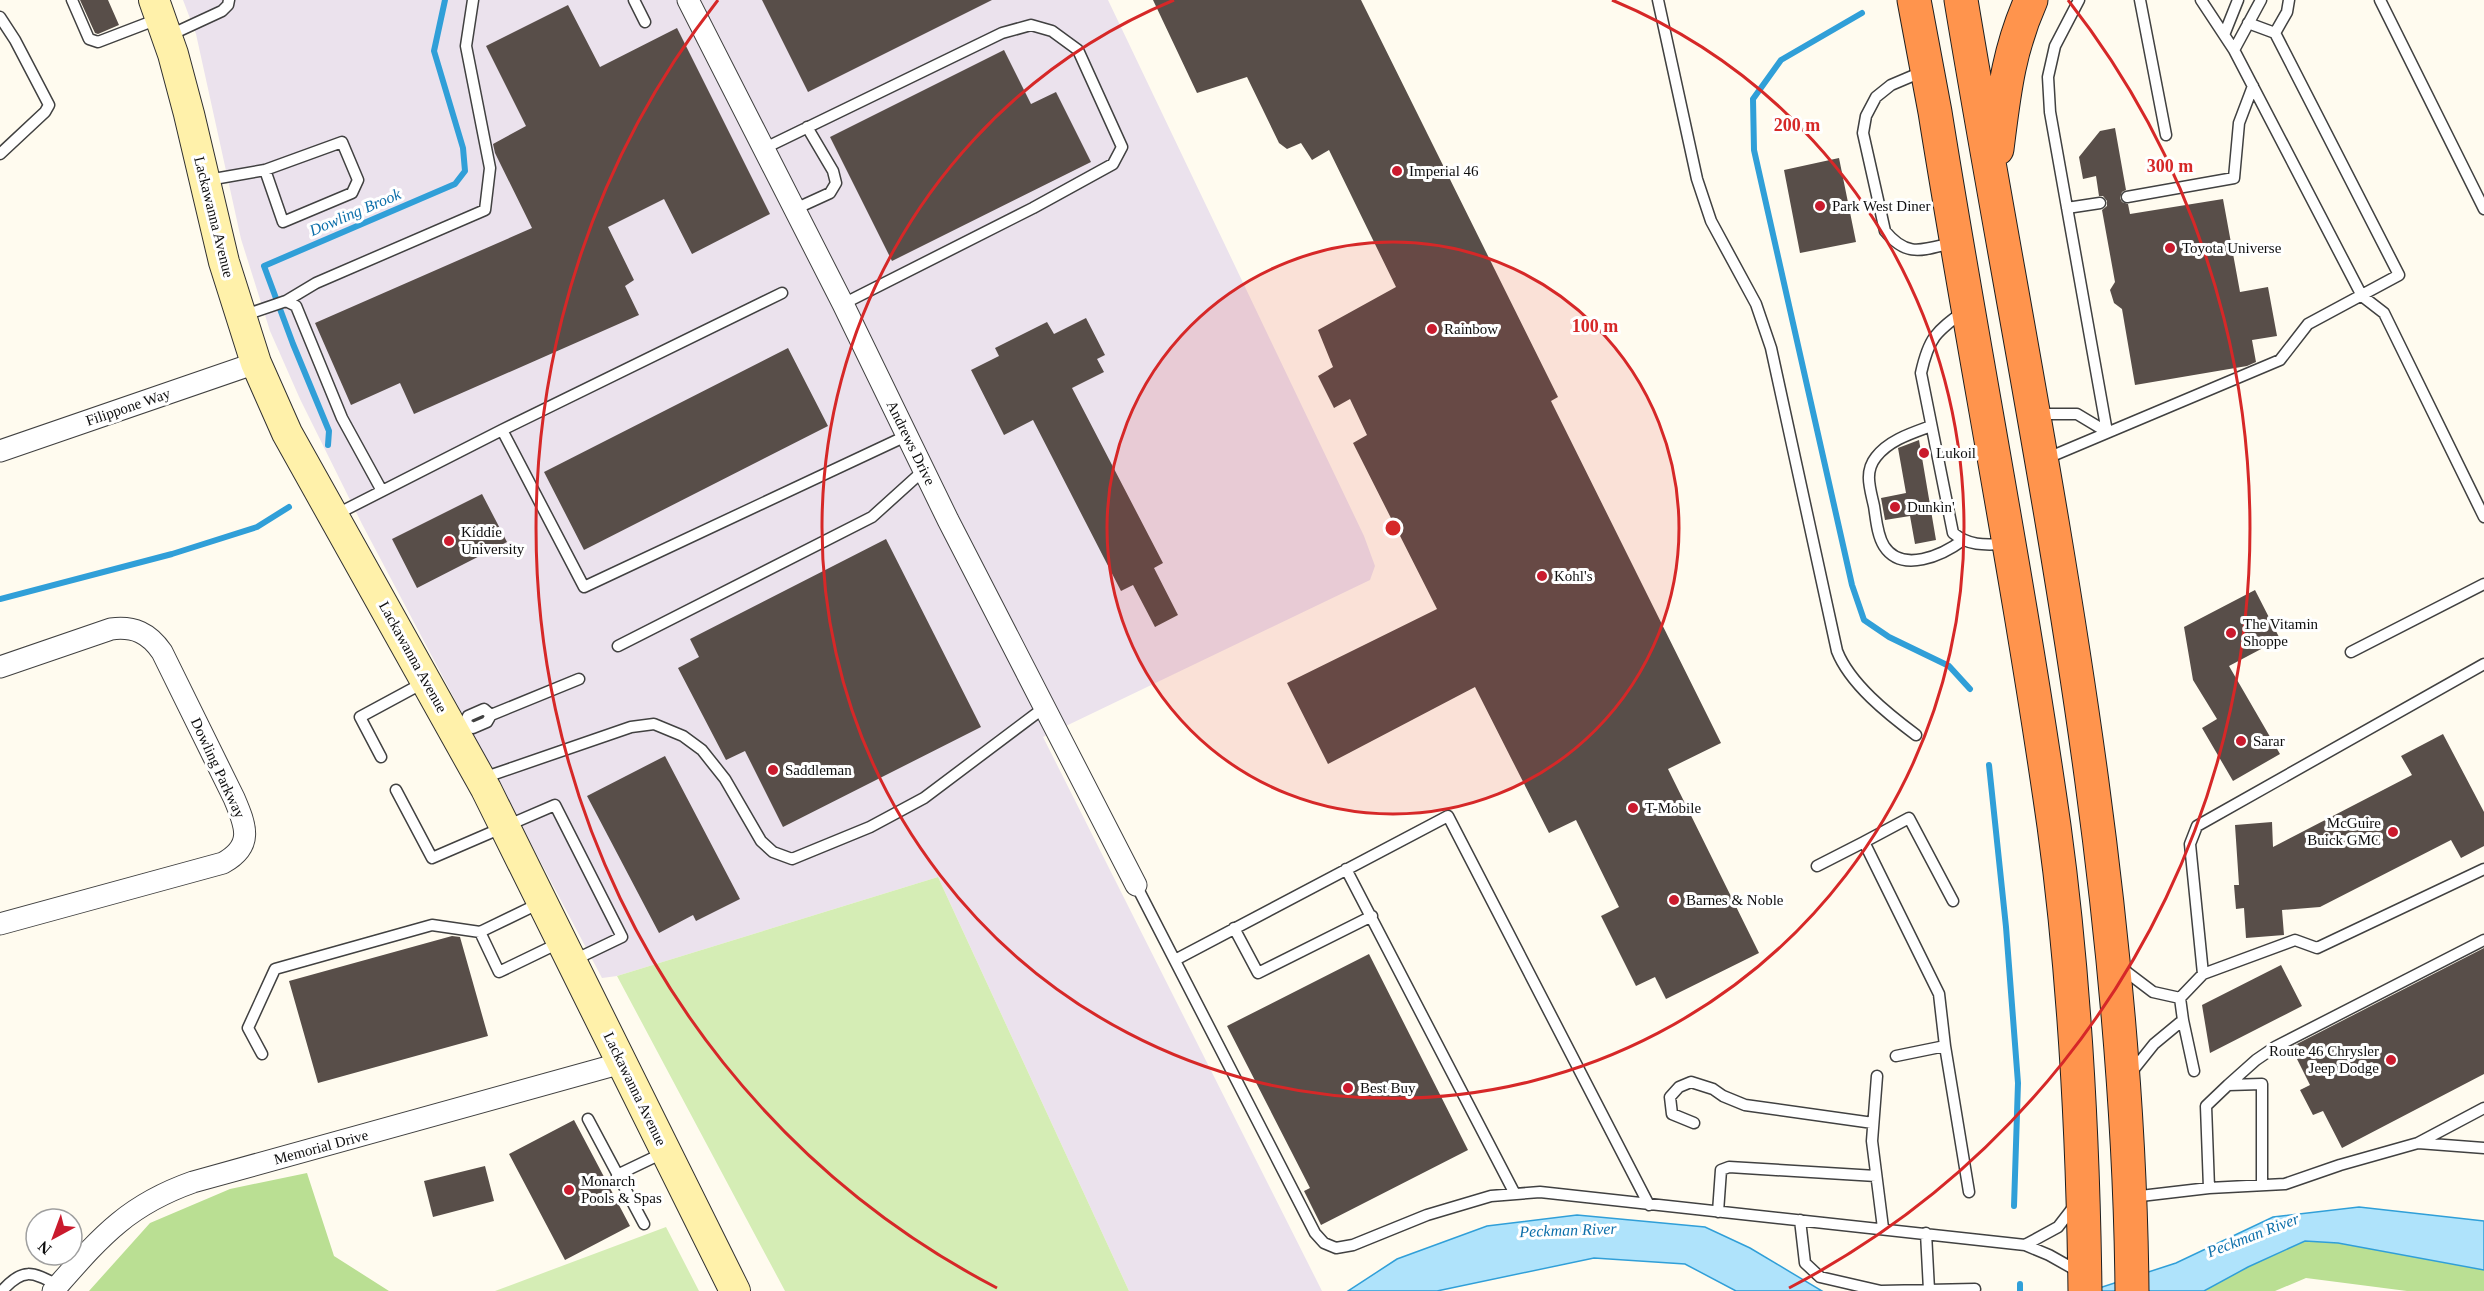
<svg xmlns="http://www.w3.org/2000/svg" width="2484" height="1291" font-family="'Times New Roman',serif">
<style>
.industrial{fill:#ebe2ed}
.green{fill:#d5edb5}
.forest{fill:#badf93}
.water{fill:#afe3fb;stroke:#309fd8;stroke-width:1.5}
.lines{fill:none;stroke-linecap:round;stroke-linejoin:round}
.stream{stroke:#309fd8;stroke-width:6}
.building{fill:#584e49}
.lane-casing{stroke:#414141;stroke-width:13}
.street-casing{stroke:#414141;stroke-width:23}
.secondary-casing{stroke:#303030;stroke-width:32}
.highway-casing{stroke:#1f1f1f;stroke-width:35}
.lane{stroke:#fff;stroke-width:10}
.street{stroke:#fff;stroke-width:21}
.secondary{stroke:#fff1aa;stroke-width:30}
.highway{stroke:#ff944d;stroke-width:33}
.ring{fill:none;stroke:#d62828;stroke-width:3}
.poi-dot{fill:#ca1a2d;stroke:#fff;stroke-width:2}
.labels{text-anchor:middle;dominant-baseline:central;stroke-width:6;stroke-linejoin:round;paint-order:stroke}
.poi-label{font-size:15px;fill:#0e0e0e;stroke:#fff;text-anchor:start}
.street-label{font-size:15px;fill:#0e0e0e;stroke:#fff}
.water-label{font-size:16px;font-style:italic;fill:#0d6faa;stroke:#fff}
.centre{fill:#d62828;stroke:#fff;stroke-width:3}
.ring-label{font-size:18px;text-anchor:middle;font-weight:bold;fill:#d62828;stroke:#fff;stroke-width:6;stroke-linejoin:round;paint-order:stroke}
</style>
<rect width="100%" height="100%" fill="#fffbef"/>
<path class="industrial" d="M183,0H1108L1364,536L1375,566L1370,580L1043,737L1322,1291H1129L938,877L617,976L602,978L362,524L300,399L270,331L241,239L196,34Z"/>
<path class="green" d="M938,877L1129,1291H785L617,976Z
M666,1227L699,1291H495Z"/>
<path class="forest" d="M307,1173L334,1256L389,1291H89L150,1223L230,1189Z
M2305,1241L2338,1243L2484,1270V1291H2407L2306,1278L2275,1291H2204L2248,1267Z"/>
<path class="water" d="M2359,1207L2484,1221V1270L2338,1243L2305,1241L2248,1267L2204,1291H2090L2176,1263L2273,1217Z
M1577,1215L1705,1227L1750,1248L1822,1291H1736L1685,1264L1594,1258L1437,1291H1348L1397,1259L1487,1226Z"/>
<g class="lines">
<path class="stream" d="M1862,13L1781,60L1753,99L1754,150L1852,585L1864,620L1889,637L1949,666L1970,689
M328,445L329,431L293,344L264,266L455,184L465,171L463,148L434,51L445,0
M0,599L172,554L257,527L289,507
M1989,765L2006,927L2018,1083L2014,1206
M2020,1284V1291"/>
</g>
<path class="building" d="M80,0H108L119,25L98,34L95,33Z
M762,0H992L808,92Z
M1153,0H1361L1558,397L1551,401L1721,743L1668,769L1759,953L1666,999L1655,977L1636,986L1601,916L1619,907L1576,820L1549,833L1475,687L1328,764L1287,683L1437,609L1353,443L1367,435L1350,399L1334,408L1318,376L1333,367L1318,330L1396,287L1329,150L1312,160L1301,143L1287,149L1279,143L1247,77L1197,93Z
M568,5L600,67L677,28L770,214L692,254L664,199L608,227L634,280L625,286L639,315L414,414L400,383L351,405L315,323L532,228L495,153L493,144L526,126L486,46Z
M1004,50L1031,104L1056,92L1091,162L892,261L830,137Z
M2115,128L2126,190L2122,192L2120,198L2122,202L2128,204L2130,214L2223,199L2240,292L2268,287L2277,336L2252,340L2256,362L2247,366L2135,385L2122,309L2114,303L2110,290L2115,282L2102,210L2107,206V201L2103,196H2099L2096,176L2083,179L2079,157L2100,131Z
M1839,158L1856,242L1800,253L1784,170Z
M1086,318L1105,355L1097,359L1104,372L1072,388L1163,563L1154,568L1178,615L1155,627L1133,585L1121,591L1033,420L1004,435L971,370L999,356L995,348L1047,322L1054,334Z
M788,348L828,426L584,550L544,472Z
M1919,440L1936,540L1915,544L1910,516L1885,520L1881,498L1906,493L1898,448Z
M482,494L507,542L417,588L392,539Z
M886,539L981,727L783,827L745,751L726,760L678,668L699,657L690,639Z
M2255,590L2280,639L2229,666L2280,754L2233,781L2202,728L2217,719L2193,680L2184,627Z
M2443,734L2484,812V846L2461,858L2451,840L2320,907L2282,910L2284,935L2246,938L2244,908L2236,909L2234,885H2239L2235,825L2272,822L2273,847L2412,775L2401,756Z
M665,756L740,899L696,921L693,915L659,933L587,796Z
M452,936L460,937L488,1036L318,1083L289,981Z
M2484,948V1074L2342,1148L2323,1111L2313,1115L2300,1090L2310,1085L2291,1047Z
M1369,954L1468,1150L1321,1225L1304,1191L1310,1188L1227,1026Z
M2281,965L2302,1006L2210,1053L2202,1005Z
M574,1120L630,1226L565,1260L509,1154Z
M485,1166L494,1201L433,1217L424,1181Z"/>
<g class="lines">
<g class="lane-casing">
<path id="lane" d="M72,0L89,39L98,42L158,19
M634,0L645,22
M1658,0L1697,179L1711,221L1756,304L1771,348L1837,651C1850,684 1888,714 1916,735
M2079,0L2055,46L2048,77L2050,112L2107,432
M2140,0L2166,135
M2201,0L2234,50
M2261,0L2234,50L2362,296L2384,313L2484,517
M2380,0L2484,209
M0,17L15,40L49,105L45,112L0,154
M2275,33L2287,12L2289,0
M2224,35L2238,0
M168,36L222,11L228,5L229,0
M1924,71L1891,85L1876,97L1866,116L1863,133L1885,231C1907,258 1922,250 1952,243
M765,148L1002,33L1031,25L1052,31L1078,50L1122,147L1113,164L1033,208L843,304
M208,180L265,170L342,142L358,180L352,193L283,222L265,170
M2127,197L2234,178L2239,123L2253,86
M2067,208L2100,203
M795,209L830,193L836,183L833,171L807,127
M286,301L316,283L485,210L490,168L466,46L473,0
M1964,311C1936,332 1929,337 1921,373L1953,533C1969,546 1984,545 2004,544
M242,316L286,301L296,306L342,418L382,491
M2037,414H2077L2107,432
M1931,426C1912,433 1889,440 1876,457C1864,472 1870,488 1874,506C1876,518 1877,535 1884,546C1902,574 1943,555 1963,540
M502,430L584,587L906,436
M2045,459L2280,360L2308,324L2399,275L2275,33L2248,23
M335,515L502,430L782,293
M618,646L872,517L924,470
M2351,652L2484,584
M465,723L473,728L487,722L491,715L579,679
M461,725L465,723L468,716L484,709L491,715
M381,757L360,717L423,683
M483,778L631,727L654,724L683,736L702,750L725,779L761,841L773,852L792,859L870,827L924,798L1045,707
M396,790L432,858L555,805L622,937L572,961
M1817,866L1864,842
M1346,869L1515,1194
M1136,885L1315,1233L1324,1243L1336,1248L1353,1245L1427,1215L1491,1196L1540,1192L2025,1245L2049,1255L2081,1273
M1234,928L1258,973L1372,916
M480,932L499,972L561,942
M1175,960L1448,816L1649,1205
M2120,967L2153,992L2180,998
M2203,974L2190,844L2197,826L2484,664
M2180,998L2203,974L2295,940L2317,948L2484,869
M2183,1020L2194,1071
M1945,1046L1969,1192
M262,1054L248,1028L275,969L432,925L480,932L542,902
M1896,1056L1945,1046L1939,994L1864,842L1909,818L1953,901
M2130,1074L2154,1044L2183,1020L2180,998
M1877,1076L1872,1141L1883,1228
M2228,1085L2256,1060L2275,1047L2484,940
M588,1119L644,1224
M1694,1123L1672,1114L1670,1097L1679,1087L1691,1082L1713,1089L1723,1096L1745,1105L1873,1123
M2418,1143L2484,1108
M617,1175L663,1153
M2209,1188L2206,1106L2228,1085L2262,1084V1184
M2132,1197L2209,1188L2285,1184L2340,1165L2418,1143L2484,1148
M1718,1212L1721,1170L1729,1167L1876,1176
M1800,1220L1805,1263L1820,1277L1881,1291L1975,1289
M1926,1233L1929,1290
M2025,1245L2058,1227L2075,1205
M2,1291C23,1267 32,1272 58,1285"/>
</g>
<g class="street-casing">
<path id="street" d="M688,0L843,304L948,520L1136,885
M0,451L256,363
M0,667L111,629C134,626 149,633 162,652L234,798C246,826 254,846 223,863L0,924
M53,1291C99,1239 125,1206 193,1182L622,1063"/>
</g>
<g class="secondary-casing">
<path id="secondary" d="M154,0L173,54L189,114L224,262L256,363L287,433L486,789L735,1291"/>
</g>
<g class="highway-casing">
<path id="highway" d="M1914,0L1935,112C1973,350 2020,587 2054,826C2075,979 2083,1136 2085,1291
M1961,0C2032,428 2128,855 2132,1291
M1997,149C2004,94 2008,52 2031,0"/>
</g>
<use href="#lane" class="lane"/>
<use href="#street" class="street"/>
<use href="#secondary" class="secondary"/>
<use href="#highway" class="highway"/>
</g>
<circle cx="1393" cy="528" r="286" fill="#d62828" fill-opacity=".12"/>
<g class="ring">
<circle cx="1393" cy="528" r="286"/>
<path d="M1612 0A571 571 0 1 1 1174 0"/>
<path d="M997 1288A857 857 0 0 1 718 0M2068 0A857 857 0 0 1 1789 1288"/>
</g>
<g class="poi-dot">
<circle cx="1397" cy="171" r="6"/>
<circle cx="1820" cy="206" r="6"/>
<circle cx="2170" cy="248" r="6"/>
<circle cx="1432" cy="329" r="6"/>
<circle cx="1924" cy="453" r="6"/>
<circle cx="1895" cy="507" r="6"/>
<circle cx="449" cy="541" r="6"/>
<circle cx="1542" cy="576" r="6"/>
<circle cx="2231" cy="633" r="6"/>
<circle cx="2241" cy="741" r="6"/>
<circle cx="773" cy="770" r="6"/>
<circle cx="1633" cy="808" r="6"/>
<circle cx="2393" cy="832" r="6"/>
<circle cx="1674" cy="900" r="6"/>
<circle cx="2391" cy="1060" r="6"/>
<circle cx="1348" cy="1088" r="6"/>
<circle cx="569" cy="1190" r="6"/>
</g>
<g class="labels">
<g class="poi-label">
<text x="1409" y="171">Imperial 46</text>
<text x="1832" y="206">Park West Diner</text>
<text x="2182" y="248">Toyota Universe</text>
<text x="1444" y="329">Rainbow</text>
<text x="1936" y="453">Lukoil</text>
<text x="1907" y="507">Dunkin'</text>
<text x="461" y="532">Kiddie<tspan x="461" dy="17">University</tspan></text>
<text x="1554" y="576">Kohl's</text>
<text x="2243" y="624">The Vitamin<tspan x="2243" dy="17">Shoppe</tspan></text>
<text x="2253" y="741">Sarar</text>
<text x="785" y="770">Saddleman</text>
<text x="1645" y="808">T-Mobile</text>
<text x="2381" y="823" text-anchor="end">McGuire<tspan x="2381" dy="17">Buick GMC</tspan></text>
<text x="1686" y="900">Barnes &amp; Noble</text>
<text x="2379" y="1051" text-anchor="end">Route 46 Chrysler<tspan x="2379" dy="17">Jeep Dodge</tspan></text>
<text x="1360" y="1088">Best Buy</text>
<text x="581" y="1181">Monarch<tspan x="581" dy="17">Pools &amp; Spas</tspan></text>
</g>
<g class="street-label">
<text transform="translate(214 217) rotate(76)">Lackawanna Avenue</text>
<text transform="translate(128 407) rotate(-19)">Filippone Way</text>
<text transform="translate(911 443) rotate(64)">Andrews Drive</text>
<text transform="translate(413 657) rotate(61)">Lackawanna Avenue</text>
<text transform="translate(218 768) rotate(65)">Dowling Parkway</text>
<text transform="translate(635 1089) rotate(64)">Lackawanna Avenue</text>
<text transform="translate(321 1147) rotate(-15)">Memorial Drive</text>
</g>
<g class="water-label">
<text transform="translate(355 212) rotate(-23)">Dowling Brook</text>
<text transform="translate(1568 1230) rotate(-2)">Peckman River</text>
<text transform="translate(2253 1235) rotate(-21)">Peckman River</text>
</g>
</g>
<circle cx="1393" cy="528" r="9" class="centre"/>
<g class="ring-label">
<text x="1797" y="131">200 m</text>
<text x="2170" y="172">300 m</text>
<text x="1595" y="332">100 m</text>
</g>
<g transform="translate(54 1237) rotate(221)"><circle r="28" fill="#ffffff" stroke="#9f9f9f" stroke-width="1.5"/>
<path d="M0-4.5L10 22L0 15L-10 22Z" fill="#ca1a2d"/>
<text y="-9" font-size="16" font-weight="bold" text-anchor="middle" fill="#0e0e0e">N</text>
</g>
</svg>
